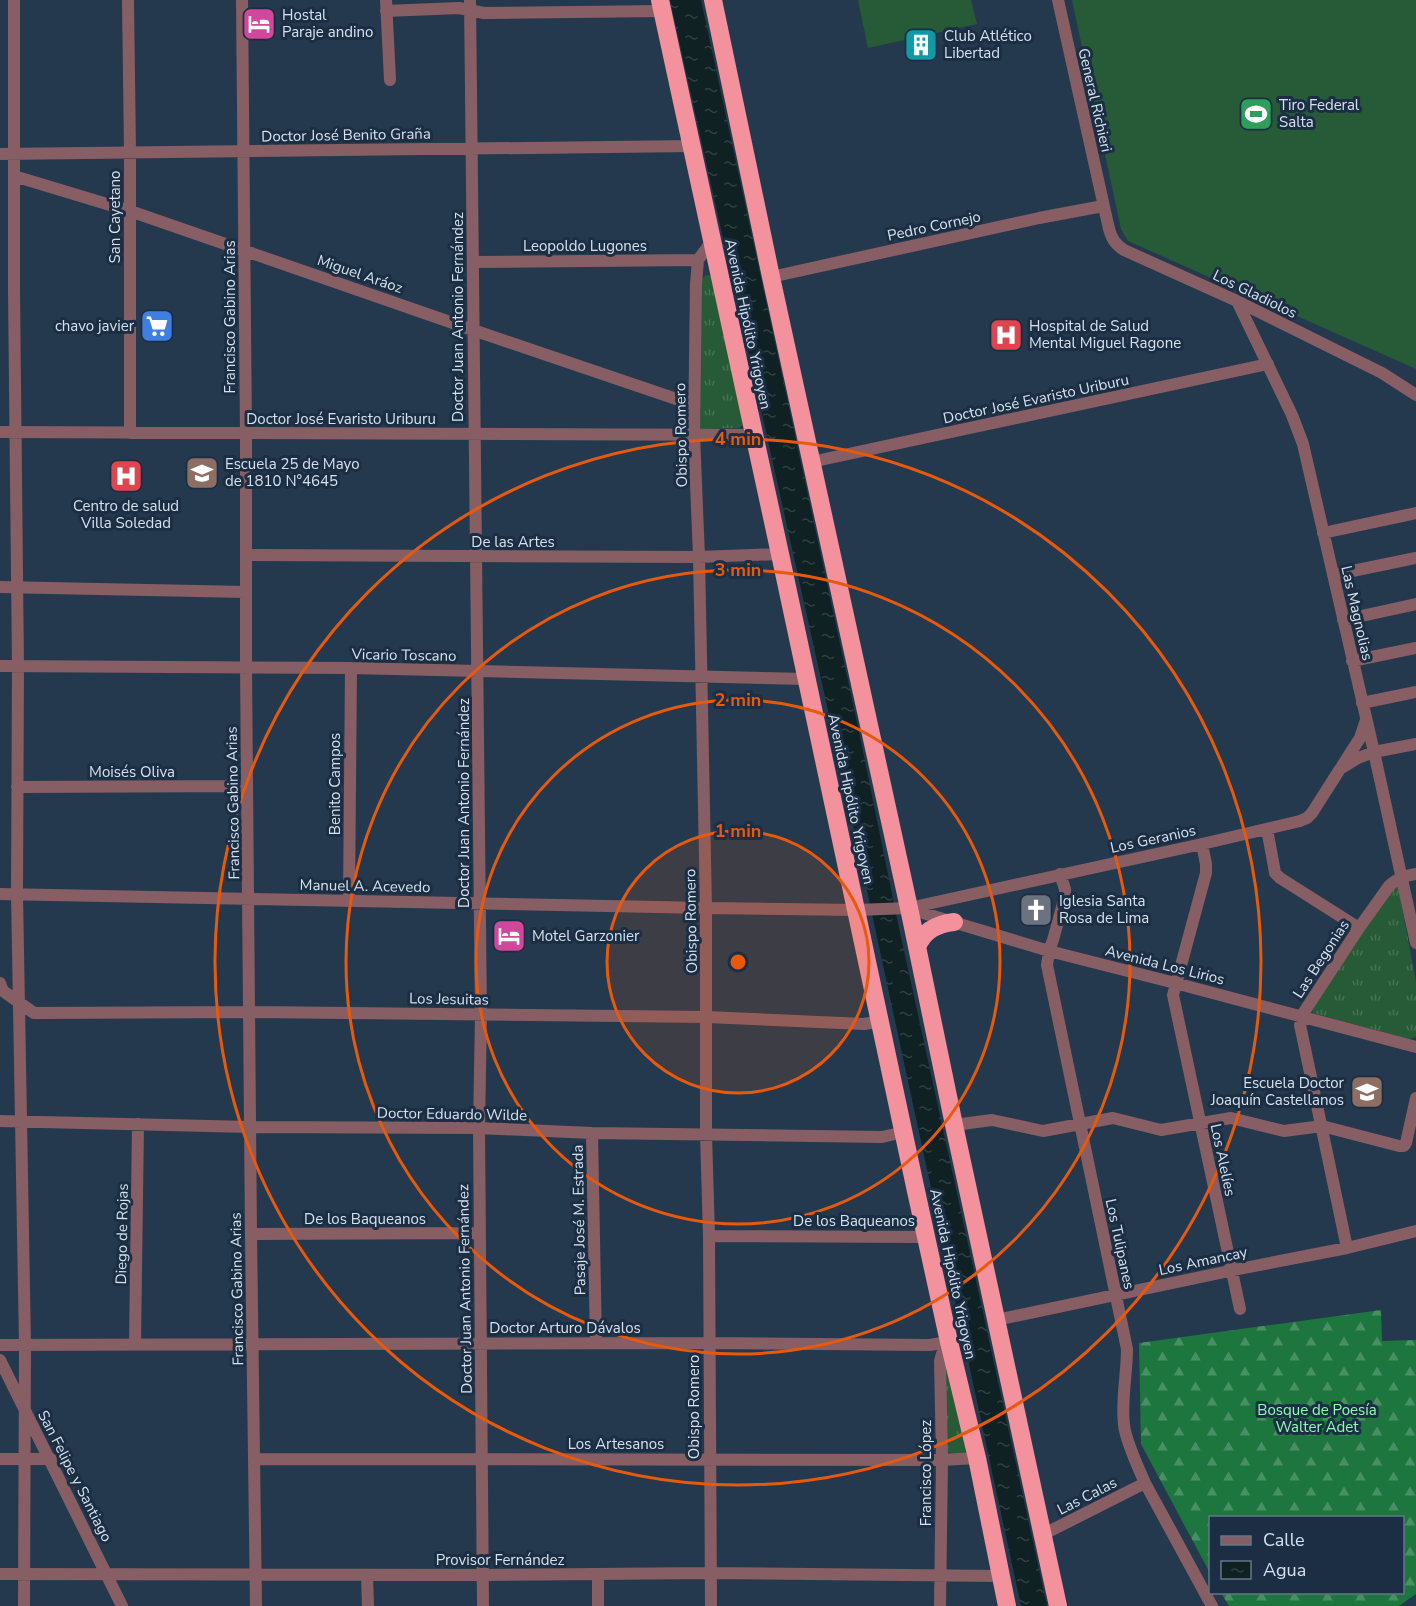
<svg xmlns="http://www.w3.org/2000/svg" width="1416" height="1606" font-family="'Nunito Sans',sans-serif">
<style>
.grass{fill:url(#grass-tufts)}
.forest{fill:url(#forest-firs)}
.pitch{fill:#275b37}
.water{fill:url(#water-ripples)}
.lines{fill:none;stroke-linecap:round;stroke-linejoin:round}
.minor{stroke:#875e63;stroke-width:12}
.highway{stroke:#f3919d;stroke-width:18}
.ring{fill:none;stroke:#e8590c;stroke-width:3}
.labels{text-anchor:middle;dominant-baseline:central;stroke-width:6;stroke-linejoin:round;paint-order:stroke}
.poi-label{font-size:15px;fill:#d5e1ee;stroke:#1b2e43;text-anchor:start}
.street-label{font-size:15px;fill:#d5e1ee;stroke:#1b2e43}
.park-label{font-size:15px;fill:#90fdae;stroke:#1b2e43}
.centre{fill:#e8590c;stroke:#1b2e43;stroke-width:3}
.ring-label{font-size:18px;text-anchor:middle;font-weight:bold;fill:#e8590c;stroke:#1b2e43;stroke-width:6;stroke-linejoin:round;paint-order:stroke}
</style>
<defs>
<pattern id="grass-tufts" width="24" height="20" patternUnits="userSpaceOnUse" patternTransform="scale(1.5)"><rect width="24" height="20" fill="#275b37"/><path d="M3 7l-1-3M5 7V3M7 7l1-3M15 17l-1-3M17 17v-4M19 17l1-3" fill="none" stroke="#457254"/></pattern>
<pattern id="forest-firs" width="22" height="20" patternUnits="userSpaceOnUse" patternTransform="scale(1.5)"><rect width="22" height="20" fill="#1e763f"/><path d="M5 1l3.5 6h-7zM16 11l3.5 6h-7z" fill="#489064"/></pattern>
<pattern id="water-ripples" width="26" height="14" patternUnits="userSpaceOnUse" patternTransform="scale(1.5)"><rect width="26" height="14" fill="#0f2122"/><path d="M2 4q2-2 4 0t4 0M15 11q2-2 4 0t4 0" fill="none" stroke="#314142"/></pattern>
</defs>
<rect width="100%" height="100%" fill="#25394e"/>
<path class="grass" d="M706,275L711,276L746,422L739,428L698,429L702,279Z
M1398,886L1416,982V1037L1409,1039L1313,1013L1312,1009L1392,888Z
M948,1354L970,1451C962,1455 954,1454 945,1452L943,1366Z"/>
<path class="forest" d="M1381,1310L1382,1341L1416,1340V1594L1399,1606H1229L1221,1593L1402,1592V1518H1210V1573L1141,1444L1139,1343Z"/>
<path class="pitch" d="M858,0H971L977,24L868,48Z
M1072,0H1416V369L1128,241L1121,229Z"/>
<path class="water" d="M670,0H701L858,727L898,923L1047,1606H1021L833,733Z"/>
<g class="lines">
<path class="minor" d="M14,0V291L18,666L17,894L25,1345L24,1606
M128,0L130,152V433
M242,0L246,434V668L251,1234L256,1606
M386,0L390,80
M470,0L481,1015L479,1128L483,1606
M1058,0L1109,229C1112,239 1115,244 1124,250L1237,301L1382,373L1416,395
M386,11L459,8L484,13L662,11
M0,154L692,146
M14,176L130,211L473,330L694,405
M473,262L698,260
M771,277L1039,218L1103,206
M1237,301L1292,415L1303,444L1374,752L1416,943
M0,432L754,435
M811,462L1268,364
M1323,533L1416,513
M246,555L699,557L780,554
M1333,575L1416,558
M0,587L246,592
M1343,620L1416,604
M1352,661L1416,648
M0,666L351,668L806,679
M1362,703L1416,692
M1342,766L1360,738L1366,720
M17,787L247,786
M1267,829L1274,867L1275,873L1280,878L1359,928
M1202,844L1206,864V873L1173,995L1240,1309
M1060,874L1065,889V896L1053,940L1049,951L1047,965L1127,1349C1127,1374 1121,1400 1124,1425C1126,1442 1138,1467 1145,1483L1212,1606
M0,894L706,908L857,910L909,908L1202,844L1300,821L1307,818L1312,813L1340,769L1358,758L1374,752L1416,744
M349,900L351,668
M910,909L1049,951L1175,983L1416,1047
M0,983L3,991L34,1013L250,1012L707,1017L864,1024L881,1021
M0,1121L250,1127L479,1128L592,1133L882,1137L904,1132
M954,1125L992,1120L1043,1131L1113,1118L1161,1130L1231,1118L1284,1131L1322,1126L1399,1146H1404L1406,1143L1416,1098
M592,1133L596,1343
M251,1234L479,1233
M709,1236L926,1237
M1347,1248L1300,1025L1304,1012L1359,928L1389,886C1397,878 1405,876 1416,874
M996,1320L1239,1269L1347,1248L1416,1231
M0,1345L709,1343L929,1345L949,1342
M135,1345L138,1124
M0,1360L122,1606
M0,1459H51
M254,1459L942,1460L977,1458
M1042,1535L1145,1483
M0,1574L483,1575L710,1573L1000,1576
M598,1574V1606
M367,1575L368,1606
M711,1606L709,1236L706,1134V908L699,557L694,434L696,284L698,260L712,241
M940,1606L942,1460L940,1361L942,1354L949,1342"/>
<path class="highway" d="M660,0L780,554L916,1191L949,1342L977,1458L1007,1606
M713,0L771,277L909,908L954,1125L1058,1606
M917,947C924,930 937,924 954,922"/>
</g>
<circle cx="738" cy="962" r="131" fill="#e8590c" fill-opacity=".12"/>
<g class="ring">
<circle cx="738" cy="962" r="131"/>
<circle cx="738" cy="962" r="262"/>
<circle cx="738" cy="962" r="392"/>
<circle cx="738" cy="962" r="523"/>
</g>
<defs>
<g id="hotel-square" transform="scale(1.725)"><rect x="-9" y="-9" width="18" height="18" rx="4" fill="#d1479c" stroke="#1b2e43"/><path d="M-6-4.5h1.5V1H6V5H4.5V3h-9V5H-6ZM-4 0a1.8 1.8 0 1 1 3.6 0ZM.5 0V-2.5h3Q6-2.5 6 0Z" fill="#fff"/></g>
<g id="building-square" transform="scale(1.725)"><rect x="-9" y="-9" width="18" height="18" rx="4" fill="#0f9aa8" stroke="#1b2e43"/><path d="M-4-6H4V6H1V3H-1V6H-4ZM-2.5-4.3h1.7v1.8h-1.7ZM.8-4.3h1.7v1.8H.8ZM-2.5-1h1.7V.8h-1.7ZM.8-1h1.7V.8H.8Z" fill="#fff"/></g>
<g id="stadium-square" transform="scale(1.725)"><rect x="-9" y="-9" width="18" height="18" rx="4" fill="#2e9e5b" stroke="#1b2e43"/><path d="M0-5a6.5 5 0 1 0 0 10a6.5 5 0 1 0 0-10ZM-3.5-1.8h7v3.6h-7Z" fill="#fff"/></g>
<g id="supermarket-square" transform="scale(1.725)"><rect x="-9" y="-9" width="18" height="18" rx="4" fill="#3f7fe0" stroke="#1b2e43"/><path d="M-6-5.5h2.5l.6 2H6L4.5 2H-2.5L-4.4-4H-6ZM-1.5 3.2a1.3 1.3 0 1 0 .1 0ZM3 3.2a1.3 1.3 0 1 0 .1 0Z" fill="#fff"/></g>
<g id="hospital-square" transform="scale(1.725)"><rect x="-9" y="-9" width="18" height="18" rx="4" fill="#e0444e" stroke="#1b2e43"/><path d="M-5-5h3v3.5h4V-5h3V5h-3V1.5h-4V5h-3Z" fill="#fff"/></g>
<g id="university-square" transform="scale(1.725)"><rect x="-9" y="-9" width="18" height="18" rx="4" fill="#8d6e63" stroke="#1b2e43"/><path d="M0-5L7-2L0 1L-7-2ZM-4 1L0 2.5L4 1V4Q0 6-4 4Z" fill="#fff"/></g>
<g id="church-square" transform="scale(1.725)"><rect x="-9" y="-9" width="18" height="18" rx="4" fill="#6b7280" stroke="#1b2e43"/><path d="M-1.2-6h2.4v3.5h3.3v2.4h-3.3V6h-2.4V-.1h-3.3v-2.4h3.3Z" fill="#fff"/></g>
<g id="school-square" transform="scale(1.725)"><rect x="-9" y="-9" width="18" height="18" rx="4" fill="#8d6e63" stroke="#1b2e43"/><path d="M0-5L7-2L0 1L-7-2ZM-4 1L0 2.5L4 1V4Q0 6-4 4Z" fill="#fff"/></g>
</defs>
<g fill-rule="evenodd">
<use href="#hotel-square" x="259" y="24"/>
<use href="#building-square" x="921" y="45"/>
<use href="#stadium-square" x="1256" y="114"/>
<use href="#supermarket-square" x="157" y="326"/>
<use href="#hospital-square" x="1006" y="335"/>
<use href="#university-square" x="202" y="473"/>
<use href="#hospital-square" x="126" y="476"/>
<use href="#church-square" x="1036" y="910"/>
<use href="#hotel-square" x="509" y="936"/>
<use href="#school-square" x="1367" y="1092"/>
</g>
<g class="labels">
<g class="poi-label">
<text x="282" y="15">Hostal<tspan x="282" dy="17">Paraje andino</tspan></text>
<text x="944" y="36">Club Atlético<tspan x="944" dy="17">Libertad</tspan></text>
<text x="1279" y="105">Tiro Federal<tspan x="1279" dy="17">Salta</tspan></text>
<text x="134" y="326" text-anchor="end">chavo javier</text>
<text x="1029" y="326">Hospital de Salud<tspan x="1029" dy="17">Mental Miguel Ragone</tspan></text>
<text x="225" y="464">Escuela 25 de Mayo<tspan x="225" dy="17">de 1810 N°4645</tspan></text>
<text x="126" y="506" text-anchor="middle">Centro de salud<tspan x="126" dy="17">Villa Soledad</tspan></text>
<text x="1059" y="901">Iglesia Santa<tspan x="1059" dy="17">Rosa de Lima</tspan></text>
<text x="532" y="936">Motel Garzonier</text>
<text x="1344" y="1083" text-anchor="end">Escuela Doctor<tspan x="1344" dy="17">Joaquín Castellanos</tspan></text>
</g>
<g class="street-label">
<text transform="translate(1095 100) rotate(77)">General Richieri</text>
<text transform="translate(346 135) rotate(-1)">Doctor José Benito Graña</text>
<text transform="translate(115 217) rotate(-90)">San Cayetano</text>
<text transform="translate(934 226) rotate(-12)">Pedro Cornejo</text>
<text x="585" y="246">Leopoldo Lugones</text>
<text transform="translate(360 274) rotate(19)">Miguel Aráoz</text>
<text transform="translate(1255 294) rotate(26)">Los Gladiolos</text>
<text transform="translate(230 317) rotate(-90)">Francisco Gabino Arias</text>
<text transform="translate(458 317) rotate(-90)">Doctor Juan Antonio Fernández</text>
<text transform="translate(748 324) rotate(78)">Avenida Hipólito Yrigoyen</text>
<text transform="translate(1036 399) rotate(-12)">Doctor José Evaristo Uriburu</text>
<text x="341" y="419">Doctor José Evaristo Uriburu</text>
<text transform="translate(681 435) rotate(-91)">Obispo Romero</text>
<text x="513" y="542">De las Artes</text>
<text transform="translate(1357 613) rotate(77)">Las Magnolias</text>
<text transform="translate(404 655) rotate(1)">Vicario Toscano</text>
<text x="132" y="772">Moisés Oliva</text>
<text transform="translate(335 784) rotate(-90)">Benito Campos</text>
<text transform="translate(851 799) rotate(78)">Avenida Hipólito Yrigoyen</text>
<text transform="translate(233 803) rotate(-91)">Francisco Gabino Arias</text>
<text transform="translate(464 803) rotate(-90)">Doctor Juan Antonio Fernández</text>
<text transform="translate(1153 839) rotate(-12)">Los Geranios</text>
<text transform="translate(365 886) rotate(1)">Manuel A. Acevedo</text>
<text transform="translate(691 921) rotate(-91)">Obispo Romero</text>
<text transform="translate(1321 959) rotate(-57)">Las Begonias</text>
<text transform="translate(1165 965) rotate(14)">Avenida Los Lirios</text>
<text transform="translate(449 999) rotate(1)">Los Jesuitas</text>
<text transform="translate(452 1114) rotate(1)">Doctor Eduardo Wilde</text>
<text transform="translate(1223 1160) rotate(78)">Los Alelíes</text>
<text x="365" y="1219">De los Baqueanos</text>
<text transform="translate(579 1220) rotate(-91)">Pasaje José M. Estrada</text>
<text x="854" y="1221">De los Baqueanos</text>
<text transform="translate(122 1234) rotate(-89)">Diego de Rojas</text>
<text transform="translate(1120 1244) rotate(78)">Los Tulipanes</text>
<text transform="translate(1203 1261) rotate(-12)">Los Amancay</text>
<text transform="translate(953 1274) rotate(78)">Avenida Hipólito Yrigoyen</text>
<text transform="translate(237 1289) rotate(-91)">Francisco Gabino Arias</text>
<text transform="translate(465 1289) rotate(-91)">Doctor Juan Antonio Fernández</text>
<text x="565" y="1328">Doctor Arturo Dávalos</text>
<text transform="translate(694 1407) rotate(-90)">Obispo Romero</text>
<text x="616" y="1444">Los Artesanos</text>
<text transform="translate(926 1473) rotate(-90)">Francisco López</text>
<text transform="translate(75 1476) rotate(63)">San Felipe y Santiago</text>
<text transform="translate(1087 1496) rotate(-27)">Las Calas</text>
<text x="500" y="1560">Provisor Fernández</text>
</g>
<g class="park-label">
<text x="1317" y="1410">Bosque de Poesía<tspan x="1317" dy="17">Walter Adet</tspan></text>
</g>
</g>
<circle cx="738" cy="962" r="9" class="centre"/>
<g class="ring-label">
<text x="738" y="445">4 min</text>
<text x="738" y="576">3 min</text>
<text x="738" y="706">2 min</text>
<text x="738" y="837">1 min</text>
</g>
<rect x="1209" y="1516" width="195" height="78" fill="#1b2e43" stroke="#657687" stroke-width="1.5"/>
<rect x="1221" y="1536" width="30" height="9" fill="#875e63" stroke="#657687" stroke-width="1.5"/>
<text x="1263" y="1546" font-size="18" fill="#d5e1ee">Calle</text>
<rect x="1221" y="1561" width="30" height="18" fill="url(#water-ripples)" stroke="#657687" stroke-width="1.5"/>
<text x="1263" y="1576" font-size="18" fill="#d5e1ee">Agua</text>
</svg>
